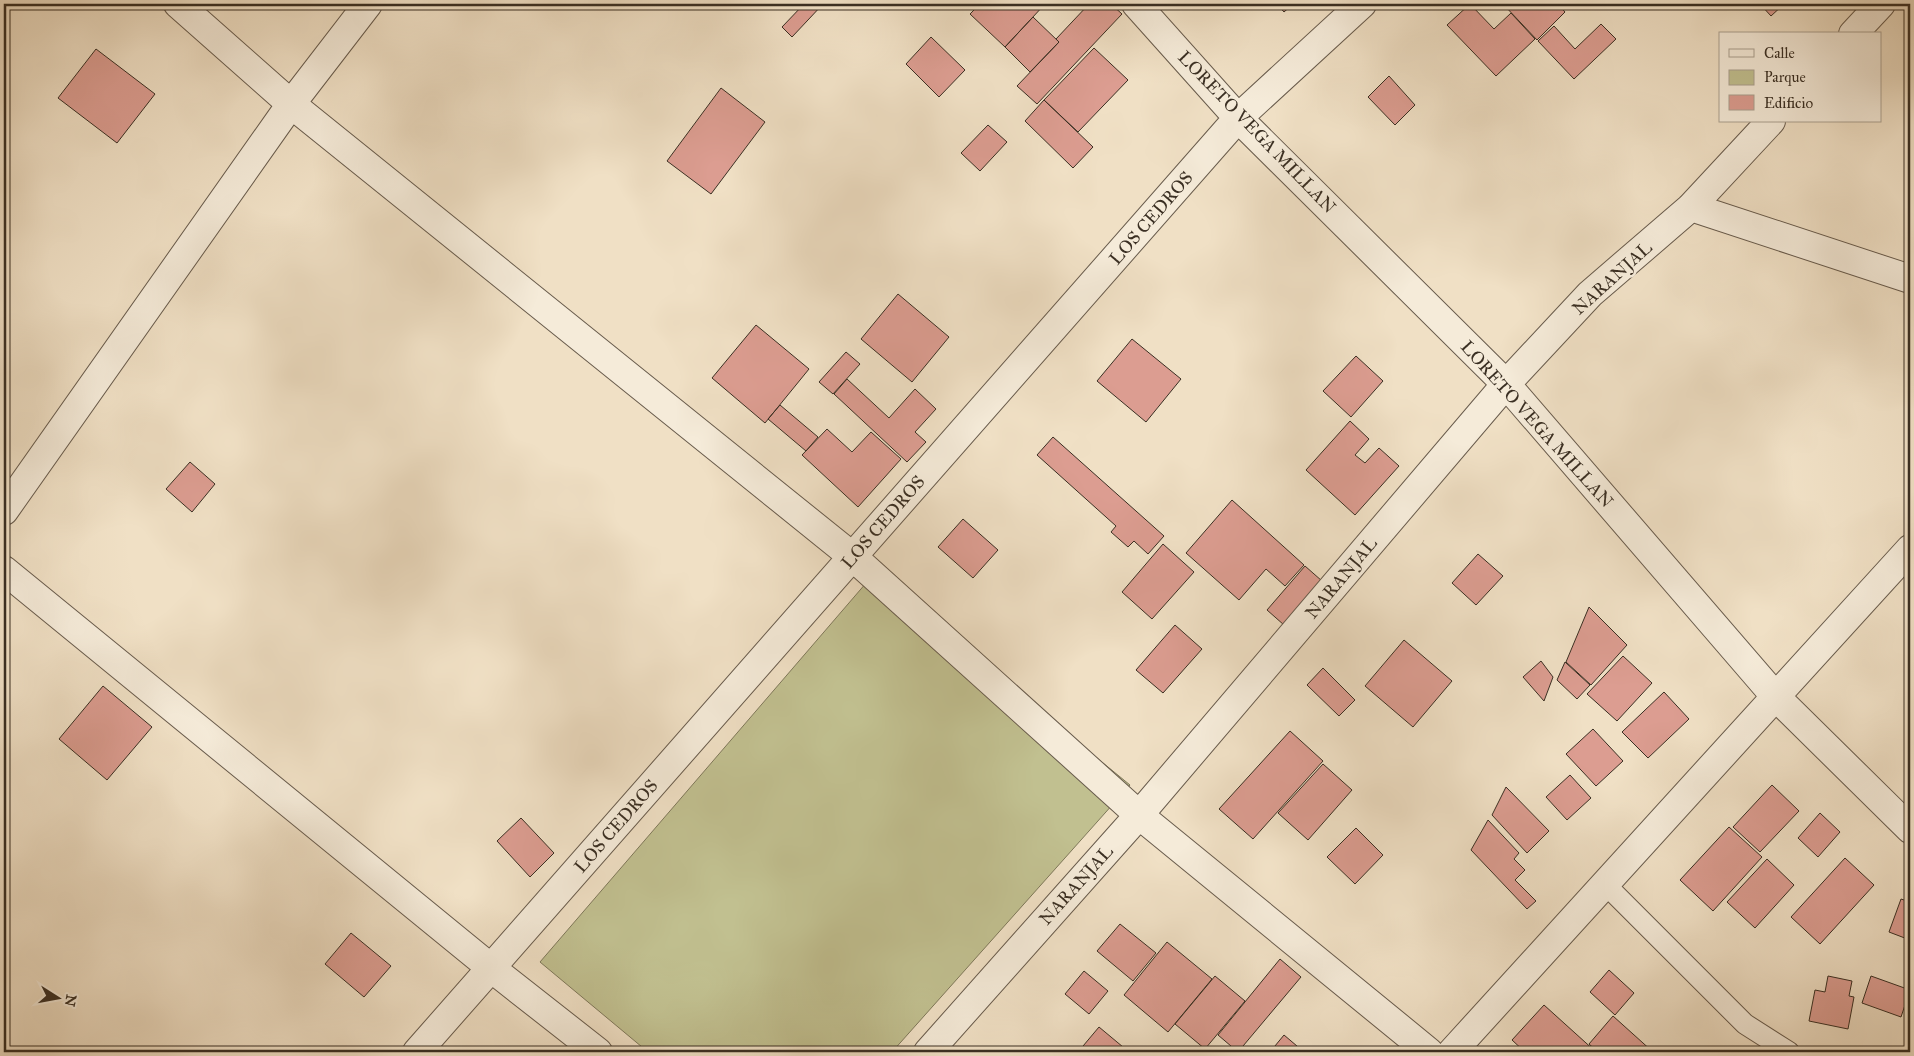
<svg xmlns="http://www.w3.org/2000/svg" width="1914" height="1056" font-family="'IM FELL Great Primer',serif">
<style>
.green{fill:#c1c090;stroke:#7e785a}
.building{fill:#dc9d91;stroke:#3a2f23}
.lines{fill:none;stroke-linecap:round;stroke-linejoin:round}
.service-casing{stroke:#685b4c;stroke-width:22}
.minor-casing{stroke:#685b4c;stroke-width:30}
.service{stroke:#f5ebd9;stroke-width:20}
.minor{stroke:#f5ebd9;stroke-width:28}
.labels{text-anchor:middle;dominant-baseline:central;stroke-width:5;stroke-linejoin:round;paint-order:stroke}
.street-label{font-size:18px;fill:#3a2f23;stroke:#f5ebd9}
</style>
<rect width="100%" height="100%" fill="#f0e0c5"/>
<filter id="stains"><feTurbulence type="fractalNoise" baseFrequency=".004" numOctaves="4"/><feColorMatrix values="0 0 0 0 .2 0 0 0 0 .09 0 0 0 0 .02 0 0 0 .5 -.17"/></filter>
<radialGradient id="worn" r=".72"><stop offset=".6" stop-color="#630" stop-opacity="0"/><stop offset="1" stop-color="#630" stop-opacity=".3"/></radialGradient>
<path class="green" d="M873,575L1130,785L892,1052H648L540,962Z"/>
<path class="building" d="M804,4H823L792,37L782,27Z
M980,4H1045L1005,47L970,14Z
M1089,4H1111L1122,14L1037,104L1017,86L1059,42L1056,39Z
M1277,4H1293L1284,12Z
M1470,4L1494,29L1511,13L1535,39L1496,76L1447,25Z
M1503,4H1558L1565,12L1537,40Z
M1760,4H1784L1771,16Z
M1033,17L1059,42L1030,72L1005,47Z
M1601,24L1616,39L1574,79L1538,41L1554,26L1575,49Z
M931,37L965,70L939,97L906,64Z
M1094,48L1128,80L1078,132L1044,100Z
M96,49L155,94L117,143L58,98Z
M1389,76L1415,105L1395,125L1368,97Z
M721,88L765,122L711,194L667,161Z
M1044,100L1093,147L1073,168L1025,121Z
M988,125L1007,142L980,171L961,153Z
M898,294L949,337L912,382L861,339Z
M756,325L809,369L765,423L712,378Z
M1132,339L1181,379L1146,422L1097,381Z
M846,352L860,364L833,394L819,382Z
M1356,356L1383,381L1351,417L1323,391Z
M847,379L889,418L915,389L936,409L915,432L926,442L907,462L834,394Z
M780,405L818,437L806,451L768,419Z
M1350,421L1369,439L1355,455L1365,463L1379,448L1399,466L1355,515L1306,470Z
M827,429L852,452L871,432L901,459L858,507L802,455Z
M1053,437L1164,536L1148,554L1134,541L1128,547L1111,532L1116,526L1037,455Z
M190,462L215,484L192,512L166,489Z
M1232,500L1304,565L1285,586L1266,569L1239,600L1186,553Z
M963,519L998,550L973,578L938,547Z
M1163,544L1194,572L1152,619L1122,592Z
M1478,554L1503,576L1476,605L1452,583Z
M1305,566L1322,581L1284,625L1267,610Z
M1589,607L1627,645L1591,685L1566,662Z
M1175,625L1202,649L1163,693L1136,670Z
M1404,640L1452,681L1413,727L1365,686Z
M1623,656L1652,683L1617,721L1587,694Z
M1541,661L1553,677L1544,701L1523,677Z
M1565,662L1590,685L1577,699L1557,680Z
M1323,668L1355,700L1339,716L1307,685Z
M103,686L152,727L107,780L59,739Z
M1664,692L1689,719L1648,758L1622,732Z
M1593,729L1623,761L1596,786L1566,754Z
M1290,731L1323,761L1253,839L1219,809Z
M1323,764L1352,790L1308,840L1278,813Z
M1570,775L1591,798L1567,820L1546,797Z
M1772,785L1799,811L1760,852L1733,827Z
M1506,787L1549,831L1527,853L1492,815Z
M1820,813L1840,832L1818,857L1798,838Z
M521,818L554,853L530,877L497,841Z
M1488,820L1519,853L1514,859L1525,870L1515,880L1536,901L1527,909L1471,850Z
M1729,827L1762,857L1713,911L1680,880Z
M1356,828L1383,855L1355,884L1327,857Z
M1845,858L1874,885L1820,944L1791,917Z
M1767,859L1794,885L1755,928L1727,902Z
M1901,899L1910,902V940L1889,932Z
M1120,924L1156,953L1133,981L1097,951Z
M351,933L391,966L364,997L325,964Z
M1167,942L1212,979L1168,1032L1124,995Z
M1280,959L1301,977L1238,1052L1218,1035Z
M1609,970L1634,993L1615,1015L1590,992Z
M1084,971L1108,991L1089,1014L1065,994Z
M1215,976L1245,1001L1205,1049L1175,1024Z
M1828,976L1852,981L1849,996L1854,997L1848,1029L1809,1021L1815,990L1825,992Z
M1871,976L1910,990L1901,1017L1862,1003Z
M1544,1005L1596,1052H1525L1512,1040Z
M1613,1016L1653,1052H1598L1589,1044Z
M1099,1027L1123,1047L1119,1052H1078Z
M1284,1035L1304,1052H1270Z"/>
<g class="lines">
<g class="service-casing">
<path id="service" d="M1605,884L1745,1024L1789,1052"/>
</g>
<g class="minor-casing">
<path id="minor" d="M178,4L291,104L853,557L1139,815L1429,1052
M1136,4L1238,118L1506,384L1775,696L1910,829
M1853,34L1881,4
M1691,207L1910,279
M4,511L291,104L368,4
M4,570L491,968L598,1052
M417,1052L1238,118L1362,4
M928,1052L1139,815L1506,384L1590,294L1691,207L1771,121
M1452,1052L1910,549"/>
</g>
<use href="#service" class="service"/>
<use href="#minor" class="minor"/>
</g>
<g class="labels">
<g class="street-label">
<text transform="translate(1257 132) rotate(46)">LORETO VEGA MILLAN</text>
<text transform="translate(1151 218) rotate(-49)">LOS CEDROS</text>
<text transform="translate(1612 278) rotate(-42)">NARANJAL</text>
<text transform="translate(1537 424) rotate(48)">LORETO VEGA MILLAN</text>
<text transform="translate(883 522) rotate(-49)">LOS CEDROS</text>
<text transform="translate(1341 578) rotate(-50)">NARANJAL</text>
<text transform="translate(616 826) rotate(-49)">LOS CEDROS</text>
<text transform="translate(1076 885) rotate(-48)">NARANJAL</text>
</g>
</g>
<rect width="1914" height="1056" fill="none" stroke="#f0e0c5" stroke-width="20"/>
<rect x="5" y="5" width="1904" height="1046" fill="none" stroke="#3a2f23" stroke-width="2.5"/>
<rect x="10" y="10" width="1894" height="1036" fill="none" stroke="#3a2f23"/>
<rect x="1719" y="32" width="162" height="90" fill="#f5ebd9" stroke="#aaa090"/>
<rect x="1729" y="49" width="25" height="8" fill="#f5ebd9" stroke="#aaa090"/>
<text x="1764" y="58" font-size="15" fill="#3a2f23">Calle</text>
<rect x="1729" y="70" width="25" height="15" fill="#c1c090" stroke="#aaa090"/>
<text x="1764" y="82" font-size="15" fill="#3a2f23">Parque</text>
<rect x="1729" y="95" width="25" height="15" fill="#dc9d91" stroke="#aaa090"/>
<text x="1764" y="108" font-size="15" fill="#3a2f23">Edificio</text>
<g transform="translate(58 998) rotate(101)" stroke="#f5ebd9" stroke-width="4" paint-order="stroke">
<path d="M0-4L9 19L0 12L-9 19Z" fill="#3a2f23"/>
<text y="-8" font-size="14" font-weight="bold" text-anchor="middle" fill="#3a2f23">N</text>
</g>
<rect width="100%" height="100%" filter="url(#stains)"/>
<rect width="100%" height="100%" fill="url(#worn)"/>
</svg>
